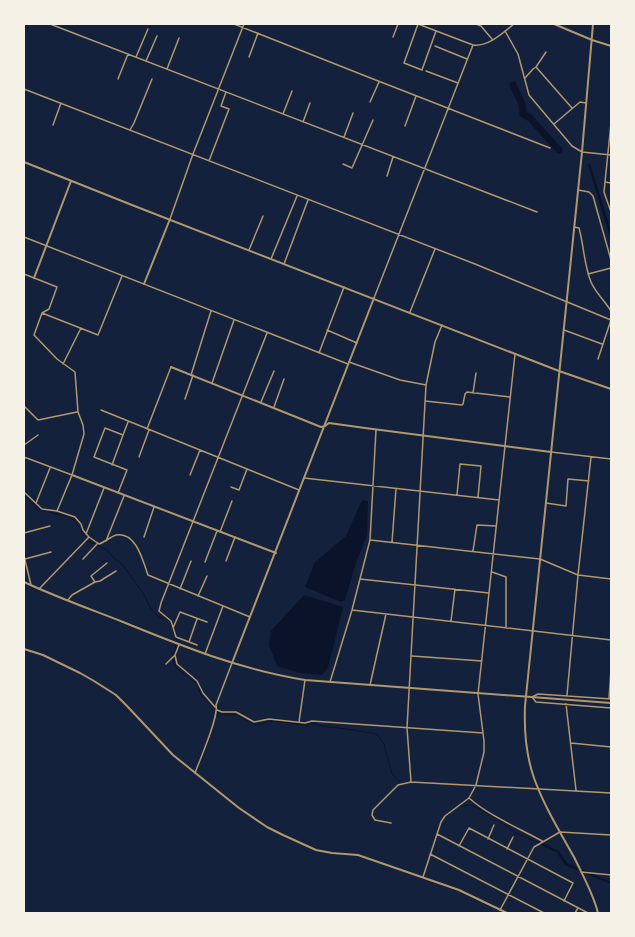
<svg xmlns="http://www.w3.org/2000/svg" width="635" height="937" font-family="'Golos Text',sans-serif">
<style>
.water{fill:#0b132b}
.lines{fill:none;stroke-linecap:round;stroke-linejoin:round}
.stream{stroke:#0b132b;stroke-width:1}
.river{stroke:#0b132b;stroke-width:7}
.minor{stroke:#b1986c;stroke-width:1.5}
.tertiary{stroke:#b1986c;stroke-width:2}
</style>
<rect width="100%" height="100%" fill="#14213d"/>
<path class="water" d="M590,163L611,231V240L588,165Z
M362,500L368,501L367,535L356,563L345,600L341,602L305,587L315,562L346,536Z
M304,595L343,607L328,668L322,675L300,673L277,666L269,645L271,631Z
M538,841L559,851L567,863L611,882V884L565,865L557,853L537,843Z"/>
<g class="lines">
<path class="stream" d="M24,496L39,509L71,518L75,521L85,536
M89,541L107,550L114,558L122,564L143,593L151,609L160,618H166L171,623L174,632
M175,636L176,640
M176,645L173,654V661L176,667L197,684L201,695L220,714L237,715L253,724L257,725L271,721L307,725L314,723L321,726L347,729L377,734L384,744L392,774L400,782
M460,806L472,805L497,819L516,833L537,842"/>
<path class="river" d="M513,85L522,104L523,114L530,118L559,150"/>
<path class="minor" d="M50,24L537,212
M234,24L368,77L550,148
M418,24L473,45C488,47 503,33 514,24
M418,24L404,63L422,70L436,31
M476,24L481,26L492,39
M505,31L518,54L529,95L572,146L582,152L611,155
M393,37L398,24
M435,46L467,59
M136,57L148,29
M249,57L258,33
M146,61L157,36
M536,67L572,108
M167,69L179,38
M426,71L458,83
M525,78L533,69L536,67L546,52
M118,79L128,54
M24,89L475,264L611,320
M370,102L379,82
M283,114L292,91
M303,122L310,103
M611,123L604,192L611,212
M554,124L580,102L586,103
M53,125L61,103
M405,126L416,96
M130,130L134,123L152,79
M344,137L353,113
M209,161L229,109L221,106L226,92
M343,164L352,168L373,120
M387,176L393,157
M605,182L611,183
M578,190L589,192L593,196L611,260
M170,219L193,154L244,24
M574,227L579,228C584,246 584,265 591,282C595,292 605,301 611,311
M24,237L348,364
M249,250L263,216
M271,259L297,196
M284,264L308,200
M24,274L57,287L49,309L42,313L34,335L57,359L75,372L78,412L83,425L84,434L72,475L57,511
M588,274L611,268
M374,298L473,45
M410,312L435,249
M42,313L98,335L122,276
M327,330L357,343
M564,330L602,344
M319,353L344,287
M598,359L611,320
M349,362L400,380L426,385
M63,364L81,328
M191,375L211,311
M212,383L234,320
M473,393L476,373
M185,399L193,375
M425,401L462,405L463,404L465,394L467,392L510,397
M261,402L274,371
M24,406L38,420L77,412
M274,407L284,379
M101,410L299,490
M147,429L171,367
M24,445L38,435
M551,452L611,459
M24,457L72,475
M139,457L149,430
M112,465L123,435
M190,475L200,450
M304,478L499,500
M231,487L239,490L247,469
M24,492L42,509L57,511L75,517L81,524L83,530L89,537L99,544C105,542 110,537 116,535C136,531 143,561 148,575L250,617
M118,493L127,470L94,457L105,428L123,435L128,422
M457,495L460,464L481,466L478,497
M36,503L50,468
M546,503L566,506L568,479L589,481
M220,532L232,501
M24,533L50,526
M86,534L104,488
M144,537L154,507
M370,540L540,559L578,575L611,579
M106,541L124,496
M392,542L396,489
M473,551L477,525L496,526
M24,556L31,585
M25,559L51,552
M83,559L98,543
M226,561L235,537
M205,562L217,531
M492,572L506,577V628
M360,579L489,593
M95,582L100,581L116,571
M39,589L89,537
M180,589L191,561
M198,596L207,576
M68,600L72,595L95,582L91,576L107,563
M352,610L611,640
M451,621L455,589
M173,628L180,612L207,622
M189,642L197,619
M179,645L175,655L177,664L197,681L203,693L215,707L216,706
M197,645L176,637L171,621L159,611L161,603L267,333
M205,654L223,606
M412,656L482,661
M166,664L174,656
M330,682L352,610L370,540L376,430
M370,685L386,614
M567,695L578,575L591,457
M609,698L611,670
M611,699L538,694L532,697L536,702L611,708
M566,704L576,790
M217,710L222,712H236L254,722L269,719L305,723L312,721L483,733
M299,722L305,680
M571,743L611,747
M195,773C200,759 219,717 216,705L232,663
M411,782L407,728L426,385L435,342L442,325
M469,798C489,816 519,828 542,841
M391,823L375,820L372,815L373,810L398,785L411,782L611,793
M437,834L588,913
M488,839L494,825
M459,846L469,828L573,883L564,901
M507,849L513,837
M430,854L544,913
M581,872L611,875
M423,877L441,822L445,816L469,798L476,785L484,752V741L478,694L515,354
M500,910L534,847L560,832L611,835
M575,913L578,908"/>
<path class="tertiary" d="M554,24L592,40L611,46
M593,24L582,152L525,706C524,731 526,755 534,778C544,806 560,832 574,857C583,876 593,893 598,913
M24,162L137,207L559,371L611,389
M34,278L71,181
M144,284L170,219
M171,367L321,427L325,426L329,423L365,428L551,452
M72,475L276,553
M24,582C56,597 90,609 123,622C182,646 241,670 305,680L611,703
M24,649L43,655L80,673L94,681L116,695L127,706L173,755L239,808L267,827L283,835L316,850L332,853L358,855L459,890L507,913
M232,663L374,298"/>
</g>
<rect width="635" height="937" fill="none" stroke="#f6f1e7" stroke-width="50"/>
</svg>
